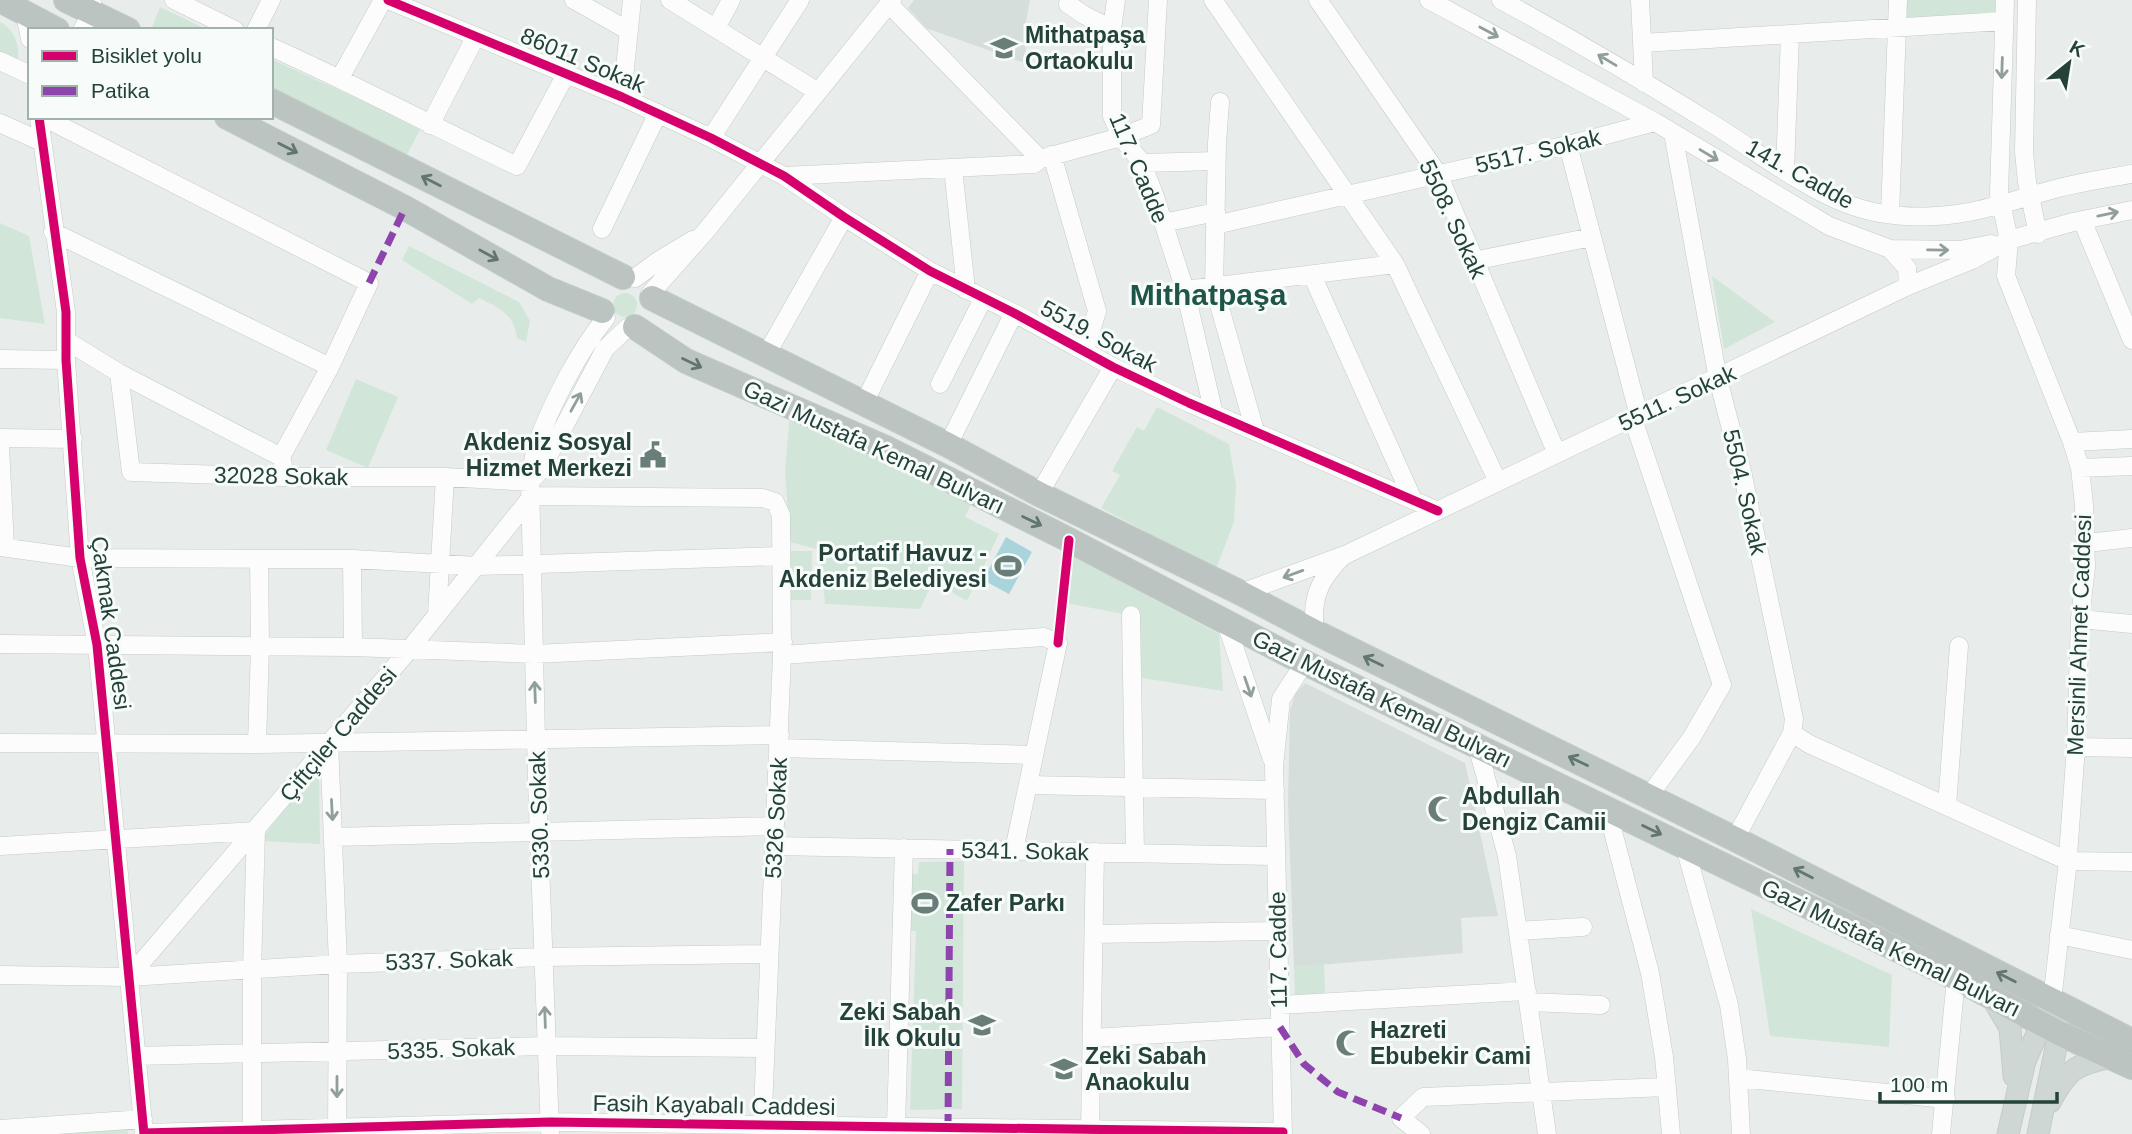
<svg xmlns="http://www.w3.org/2000/svg" width="2132" height="1134" font-family="Helvetica,sans-serif">
<style>
.built{fill:#d6dedb}
.green{fill:#d1e6d8}
.water{fill:#a9d4db}
.lines{fill:none;stroke-linecap:round;stroke-linejoin:round}
.minor-casing{stroke:#c5cac8;stroke-width:19}
.major-casing{stroke:#c3ccc9;stroke-width:23}
.highway-casing{stroke:#c3ccc9;stroke-width:26}
.minor{stroke:#fcfcfc;stroke-width:18}
.major{stroke:#cfd7d5;stroke-width:21}
.highway{stroke:#bcc4c2;stroke-width:24}
.quiet{stroke:#8e44ad;stroke-width:7;stroke-dasharray:14 7;stroke-linecap:butt}
.cycleway-casing{stroke:#f7fbf9;stroke-width:13}
.cycleway{stroke:#d6006c;stroke-width:9}
.oneway{stroke:#909f9b}
.oneway2{stroke:#617670}
.labels{text-anchor:middle;dominant-baseline:central;stroke-width:6;stroke-linejoin:round;paint-order:stroke}
.poi-label{font-size:23px;font-weight:bold;fill:#24423a;stroke:#f7fbf9;text-anchor:start}
.street-label{font-size:23px;fill:#24423a;stroke:#f7fbf9}
.district-label{font-size:30px;font-weight:bold;fill:#1f5548;stroke:#f7fbf9}
</style>
<rect width="100%" height="100%" fill="#e8edeb"/>
<path class="built" d="M914,0H1030L1024,32L1027,64L926,28L908,8Z
M1305,683L1465,763L1498,916L1461,918L1463,953L1294,967L1288,803L1290,711L1295,694Z"/>
<path class="green" d="M1903,0H1995L1996,24H1902Z
M160,7L208,30H151Z
M0,22C14,29 20,45 18,60L0,55Z
M271,59L421,128L405,158L271,90Z
M0,223L29,236L45,324L0,318Z
M409,246L519,302L530,321L526,342L517,338C514,314 499,308 479,298L472,304L402,260Z
M1712,276L1775,322L1724,349Z
M613 305a12 12 0 1 1 24 0a12 12 0 1 1-24 0Z
M356,379L398,397L368,468L326,450Z
M1157,407L1229,444L1236,485L1234,522L1216,569L1101,508L1120,475L1112,471L1137,427L1144,431Z
M790,413L971,504L965,517L999,534L967,601L933,582L920,609L825,604L820,550L790,542L785,471Z
M788,551H812L811,600H788Z
M1071,555L1219,634L1223,691L1142,678L1139,617L1066,603Z
M319,764L320,844L260,841Z
M964,861L962,1109L910,1110L916,931H908L911,874H918L919,862Z
M1751,909L1892,975L1889,1047L1770,1036Z
M1324,964L1325,994L1295,995L1294,967Z
M127,1124L128,1134H0Z"/>
<path class="water" d="M1006,537L1032,552L1009,594L983,580Z"/>
<g class="lines">
<g class="minor-casing">
<path id="minor" d="M174,0L235,30
M388,0L622,97L711,138L784,176L844,217L930,271L1014,313L1113,367L1189,403L1438,511
M574,0L629,31
M670,0L818,92
M1069,0L1068,4L1084,15L1112,29
M1116,0L1112,29V116L1121,137L1142,163L1154,194L1185,290L1214,414
M1213,0L1395,264
M1318,0L1438,174L1557,454
M1429,0L1655,122L1829,226L1890,249L1960,250L1991,244
M1501,0C1572,39 1642,80 1711,123C1752,148 1798,184 1842,202C1871,214 1905,218 1936,216C1974,214 2008,202 2044,192C2073,183 2102,179 2132,174
M1640,0L1644,83
M2005,0L1999,194L2009,240L2073,222L2132,210
M2027,0L2024,152L2027,182L2038,234
M889,4L1040,159
M25,14L30,39
M716,28L731,0
M82,30L92,12V3
M256,30L271,0
M1642,43L2004,21
M271,47C354,84 434,127 517,166L566,74
M0,61L30,75
M340,78L383,0
M622,97L632,0
M1220,102L1217,143L1214,287L1255,431
M39,117L66,312V360L80,558L97,645L144,1134
M43,117L369,283L330,367L281,457
M0,123L42,142
M430,125L476,36
M1673,133L1718,379L1742,471L1794,719L1792,733L1735,839
M711,138L800,0
M1568,145L1639,416
M1052,155L1097,311L1085,350
M1142,163L1216,161
M953,168L966,290
M1785,170L1790,35
M784,176L1034,164L1040,159L1121,137L1151,125L1158,0
M1890,214L1898,0
M2082,220L2132,340
M1163,223L1216,212
M1215,225L1568,145L1655,122
M602,229L658,113
M53,232L330,367
M2009,240L2006,276L2072,442L2080,468L2084,505L2086,567L2080,619L2076,747L2067,869L2052,1001
M1890,249L1907,268L1908,286
M1473,261L1592,237
M1312,275L1413,500
M635,278L658,261L693,240
M1185,290L1395,264L1498,482
M650,294L705,232L892,0
M67,341L119,373L281,457L283,465
M766,355L844,217
M0,359L66,360
M119,373L131,472L285,477H445L530,482
M940,384L983,299
M864,403L930,271
M1633,419L1722,685L1692,737L1649,796
M0,438L73,439
M2072,442L2132,439
M948,445L1014,313
M0,446L5,547
M2080,468L2132,466
M535,477L542,468L605,349L627,328
M1039,494L1113,367
M532,496L763,498L775,502L781,515L782,655L762,1134
M2087,543L2132,538
M0,547L80,558L352,559L478,566L781,556
M352,559L353,647
M1241,593L1345,555L1908,286L1972,260L2009,240
M437,615L445,477
M1131,615L1135,853
M2080,619L2132,624
M1226,623L1272,759
M1315,633C1311,599 1318,581 1342,557
M0,644L353,647L534,654L783,642
M782,655L1044,637L1058,643L1014,850
M1792,733L1809,744L2068,861L2132,862
M329,742L338,964L337,1134
M0,743L257,744L780,735
M257,744L260,646L259,559
M1477,745L1507,856L1547,1134
M2076,747L2132,748
M779,748L1034,755
M1028,785L1275,790
M1947,806L1959,646
M1607,809L1650,973L1664,1057L1671,1134
M334,837L775,826
M0,846L256,831
M774,846L1276,856
M1685,847L1729,1005L1737,1059L1741,1134
M1518,931L1583,927
M1094,934L1278,931
M2059,935L2132,950
M0,975L129,977L338,964L543,957L769,954
M129,977L409,650L532,496
M1529,1002L1601,1005
M1280,1005L1527,991
M1092,1038L1280,1027
M137,1056L546,1046L765,1048
M1738,1078L1946,1099
M896,1127L904,848
M0,1129L143,1119
M1090,1130L1095,852
M550,1132L537,782L530,482C532,470 533,456 537,444C551,405 579,350 606,318
M144,1133L550,1122L1283,1132
M252,1134V969L256,831
M1283,1134L1274,766L1281,699L1305,662
M1421,1134L1401,1118L1423,1097L1667,1087
M1941,1134L1956,978"/>
</g>
<g class="major-casing">
<path id="major" d="M1991,996L2010,1028L2014,1076
M2050,1102C2068,1069 2075,1065 2111,1057
M2008,1134L2025,1061L2048,1009
M2038,1134L2059,1033L2056,1019"/>
</g>
<g class="highway-casing">
<path id="highway" d="M0,0L57,30
M66,0L128,30
M271,101L623,277
M227,117L405,208L548,289L602,311
M652,298L948,445L1039,494L1241,593L1319,634L1735,839L2132,1041
M635,327L686,361L888,449L1069,540L1289,655L1956,978L2059,1033L2132,1067"/>
</g>
<use href="#minor" class="minor"/>
<use href="#major" class="major"/>
<use href="#highway" class="highway"/>
<path class="quiet" d="M369,283L405,208
M1280,1027L1304,1064L1338,1092L1401,1118
M948,1128L950,849"/>
<g class="cycleway-casing">
<path id="cycleway" d="M388,0L622,97L711,138L784,176L844,217L930,271L1014,313L1113,367L1189,403L1438,511
M39,117L66,312V360L80,558L97,645L144,1134
M1058,643L1069,540
M144,1133L550,1122L1283,1132"/>
</g>
<use href="#cycleway" class="cycleway"/>
</g>
<defs><path id="oneway-shaft" d="M-6 0H5M1.5-3L5.5 0L1.5 3" fill="none" stroke-width="1.6" stroke-linecap="round" stroke-linejoin="round" transform="scale(1.75)"/></defs>
<g class="oneway">
<use href="#oneway-shaft" transform="translate(1489 32) rotate(28)"/>
<use href="#oneway-shaft" transform="translate(1607 60) rotate(-149)"/>
<use href="#oneway-shaft" transform="translate(2002 68) rotate(92)"/>
<use href="#oneway-shaft" transform="translate(1709 155) rotate(31)"/>
<use href="#oneway-shaft" transform="translate(2108 214) rotate(-12)"/>
<use href="#oneway-shaft" transform="translate(1938 250) rotate(1)"/>
<use href="#oneway-shaft" transform="translate(576 402) rotate(-61)"/>
<use href="#oneway-shaft" transform="translate(1293 574) rotate(160)"/>
<use href="#oneway-shaft" transform="translate(1248 687) rotate(71)"/>
<use href="#oneway-shaft" transform="translate(535 692) rotate(-92)"/>
<use href="#oneway-shaft" transform="translate(332 810) rotate(87)"/>
<use href="#oneway-shaft" transform="translate(545 1017) rotate(-92)"/>
<use href="#oneway-shaft" transform="translate(337 1087) rotate(90)"/>
</g>
<g class="oneway2">
<use href="#oneway-shaft" transform="translate(288 148) rotate(27)"/>
<use href="#oneway-shaft" transform="translate(431 181) rotate(-153)"/>
<use href="#oneway-shaft" transform="translate(489 255) rotate(29)"/>
<use href="#oneway-shaft" transform="translate(692 363) rotate(25)"/>
<use href="#oneway-shaft" transform="translate(1032 521) rotate(26)"/>
<use href="#oneway-shaft" transform="translate(1373 661) rotate(-154)"/>
<use href="#oneway-shaft" transform="translate(1578 761) rotate(-154)"/>
<use href="#oneway-shaft" transform="translate(1652 830) rotate(26)"/>
<use href="#oneway-shaft" transform="translate(1803 873) rotate(-153)"/>
<use href="#oneway-shaft" transform="translate(2006 977) rotate(-153)"/>
</g>
<defs>
<g id="school-bare" transform="scale(2.1)"><path d="M0-5L7-2L0 1L-7-2ZM-4 1L0 2.5L4 1V4Q0 6-4 4Z" fill="#697e78" stroke="#f7fbf9" stroke-width="2.5" paint-order="stroke"/></g>
<g id="civic-bare" transform="scale(2.1)"><path d="M-.6-6.5H3V-4.5H.6V-3L4-1V1h2V6H-6V1h2V-1L-.6-3ZM-1.2 2.5V6h2.4V2.5Z" fill="#697e78" stroke="#f7fbf9" stroke-width="2.5" paint-order="stroke"/></g>
<g id="stadium-bare" transform="scale(2.1)"><path d="M0-5a6.5 5 0 1 0 0 10a6.5 5 0 1 0 0-10ZM-3.5-1.8h7v3.6h-7Z" fill="#697e78" stroke="#f7fbf9" stroke-width="2.5" paint-order="stroke"/></g>
<g id="mosque-bare" transform="scale(2.1)"><path d="M3.5-4.9A6 6 0 1 0 3.5 4.9A5 5 0 1 1 3.5-4.9Z" fill="#697e78" stroke="#f7fbf9" stroke-width="2.5" paint-order="stroke"/></g>
</defs>
<g fill-rule="evenodd">
<use href="#school-bare" x="1004" y="48"/>
<use href="#civic-bare" x="653" y="455"/>
<use href="#stadium-bare" x="1008" y="566"/>
<use href="#mosque-bare" x="1441" y="809"/>
<use href="#stadium-bare" x="925" y="903"/>
<use href="#school-bare" x="982" y="1025"/>
<use href="#mosque-bare" x="1349" y="1043"/>
<use href="#school-bare" x="1064" y="1069"/>
</g>
<g class="labels">
<g class="poi-label">
<text x="1025" y="35">Mithatpaşa<tspan x="1025" dy="26">Ortaokulu</tspan></text>
<text x="632" y="442" text-anchor="end">Akdeniz Sosyal<tspan x="632" dy="26">Hizmet Merkezi</tspan></text>
<text x="987" y="553" text-anchor="end">Portatif Havuz -<tspan x="987" dy="26">Akdeniz Belediyesi</tspan></text>
<text x="1462" y="796">Abdullah<tspan x="1462" dy="26">Dengiz Camii</tspan></text>
<text x="946" y="903">Zafer Parkı</text>
<text x="961" y="1012" text-anchor="end">Zeki Sabah<tspan x="961" dy="26">İlk Okulu</tspan></text>
<text x="1370" y="1030">Hazreti<tspan x="1370" dy="26">Ebubekir Cami</tspan></text>
<text x="1085" y="1056">Zeki Sabah<tspan x="1085" dy="26">Anaokulu</tspan></text>
</g>
<g class="street-label">
<text transform="translate(583 60) rotate(23)">86011 Sokak</text>
<text transform="translate(1538 151) rotate(-13)">5517. Sokak</text>
<text transform="translate(1139 168) rotate(67)">117. Cadde</text>
<text transform="translate(1800 174) rotate(29)">141. Cadde</text>
<text transform="translate(1453 219) rotate(65)">5508. Sokak</text>
<text transform="translate(1099 336) rotate(28)">5519. Sokak</text>
<text transform="translate(1677 398) rotate(-25)">5511. Sokak</text>
<text transform="translate(874 447) rotate(25)">Gazi Mustafa Kemal Bulvarı</text>
<text transform="translate(281 476) rotate(1)">32028 Sokak</text>
<text transform="translate(1745 492) rotate(77)">5504. Sokak</text>
<text transform="translate(111 623) rotate(82)">Çakmak Caddesi</text>
<text transform="translate(2079 635) rotate(-88)">Mersinli Ahmet Caddesi</text>
<text transform="translate(1382 699) rotate(26)">Gazi Mustafa Kemal Bulvarı</text>
<text transform="translate(338 734) rotate(-50)">Çiftçiler Caddesi</text>
<text transform="translate(539 815) rotate(-92)">5330. Sokak</text>
<text transform="translate(776 818) rotate(-87)">5326 Sokak</text>
<text transform="translate(1025 851) rotate(1)">5341. Sokak</text>
<text transform="translate(1891 948) rotate(26)">Gazi Mustafa Kemal Bulvarı</text>
<text transform="translate(1278 950) rotate(-91)">117. Cadde</text>
<text transform="translate(449 960) rotate(-2)">5337. Sokak</text>
<text transform="translate(451 1049) rotate(-2)">5335. Sokak</text>
<text transform="translate(714 1105) rotate(1)">Fasih Kayabalı Caddesi</text>
</g>
<g class="district-label">
<text x="1208" y="294">Mithatpaşa</text>
</g>
</g>
<rect x="28" y="28" width="245" height="91" fill="#f7fbf9" stroke="#a3b1ad" stroke-width="2"/>
<rect x="42" y="51" width="35" height="10" fill="#d6006c" stroke="#a3b1ad" stroke-width="2"/>
<text x="91" y="63" font-size="21" fill="#24423a">Bisiklet yolu</text>
<rect x="42" y="86" width="35" height="10" fill="#8e44ad" stroke="#a3b1ad" stroke-width="2"/>
<text x="91" y="98" font-size="21" fill="#24423a">Patika</text>
<g transform="translate(2069 63) rotate(30)" stroke="#f7fbf9" stroke-width="5" paint-order="stroke">
<path d="M0-5L12 26L0 18L-12 26Z" fill="#24423a"/>
<text y="-10" font-size="19" font-weight="bold" text-anchor="middle" fill="#24423a">K</text>
</g>
<path d="M1880 1092v10h177v-10" fill="none" stroke="#24423a" stroke-width="3.5"/>
<text x="1890" y="1092" font-size="21" fill="#24423a" stroke="#f7fbf9" stroke-width="5" paint-order="stroke">100 m</text>
</svg>
